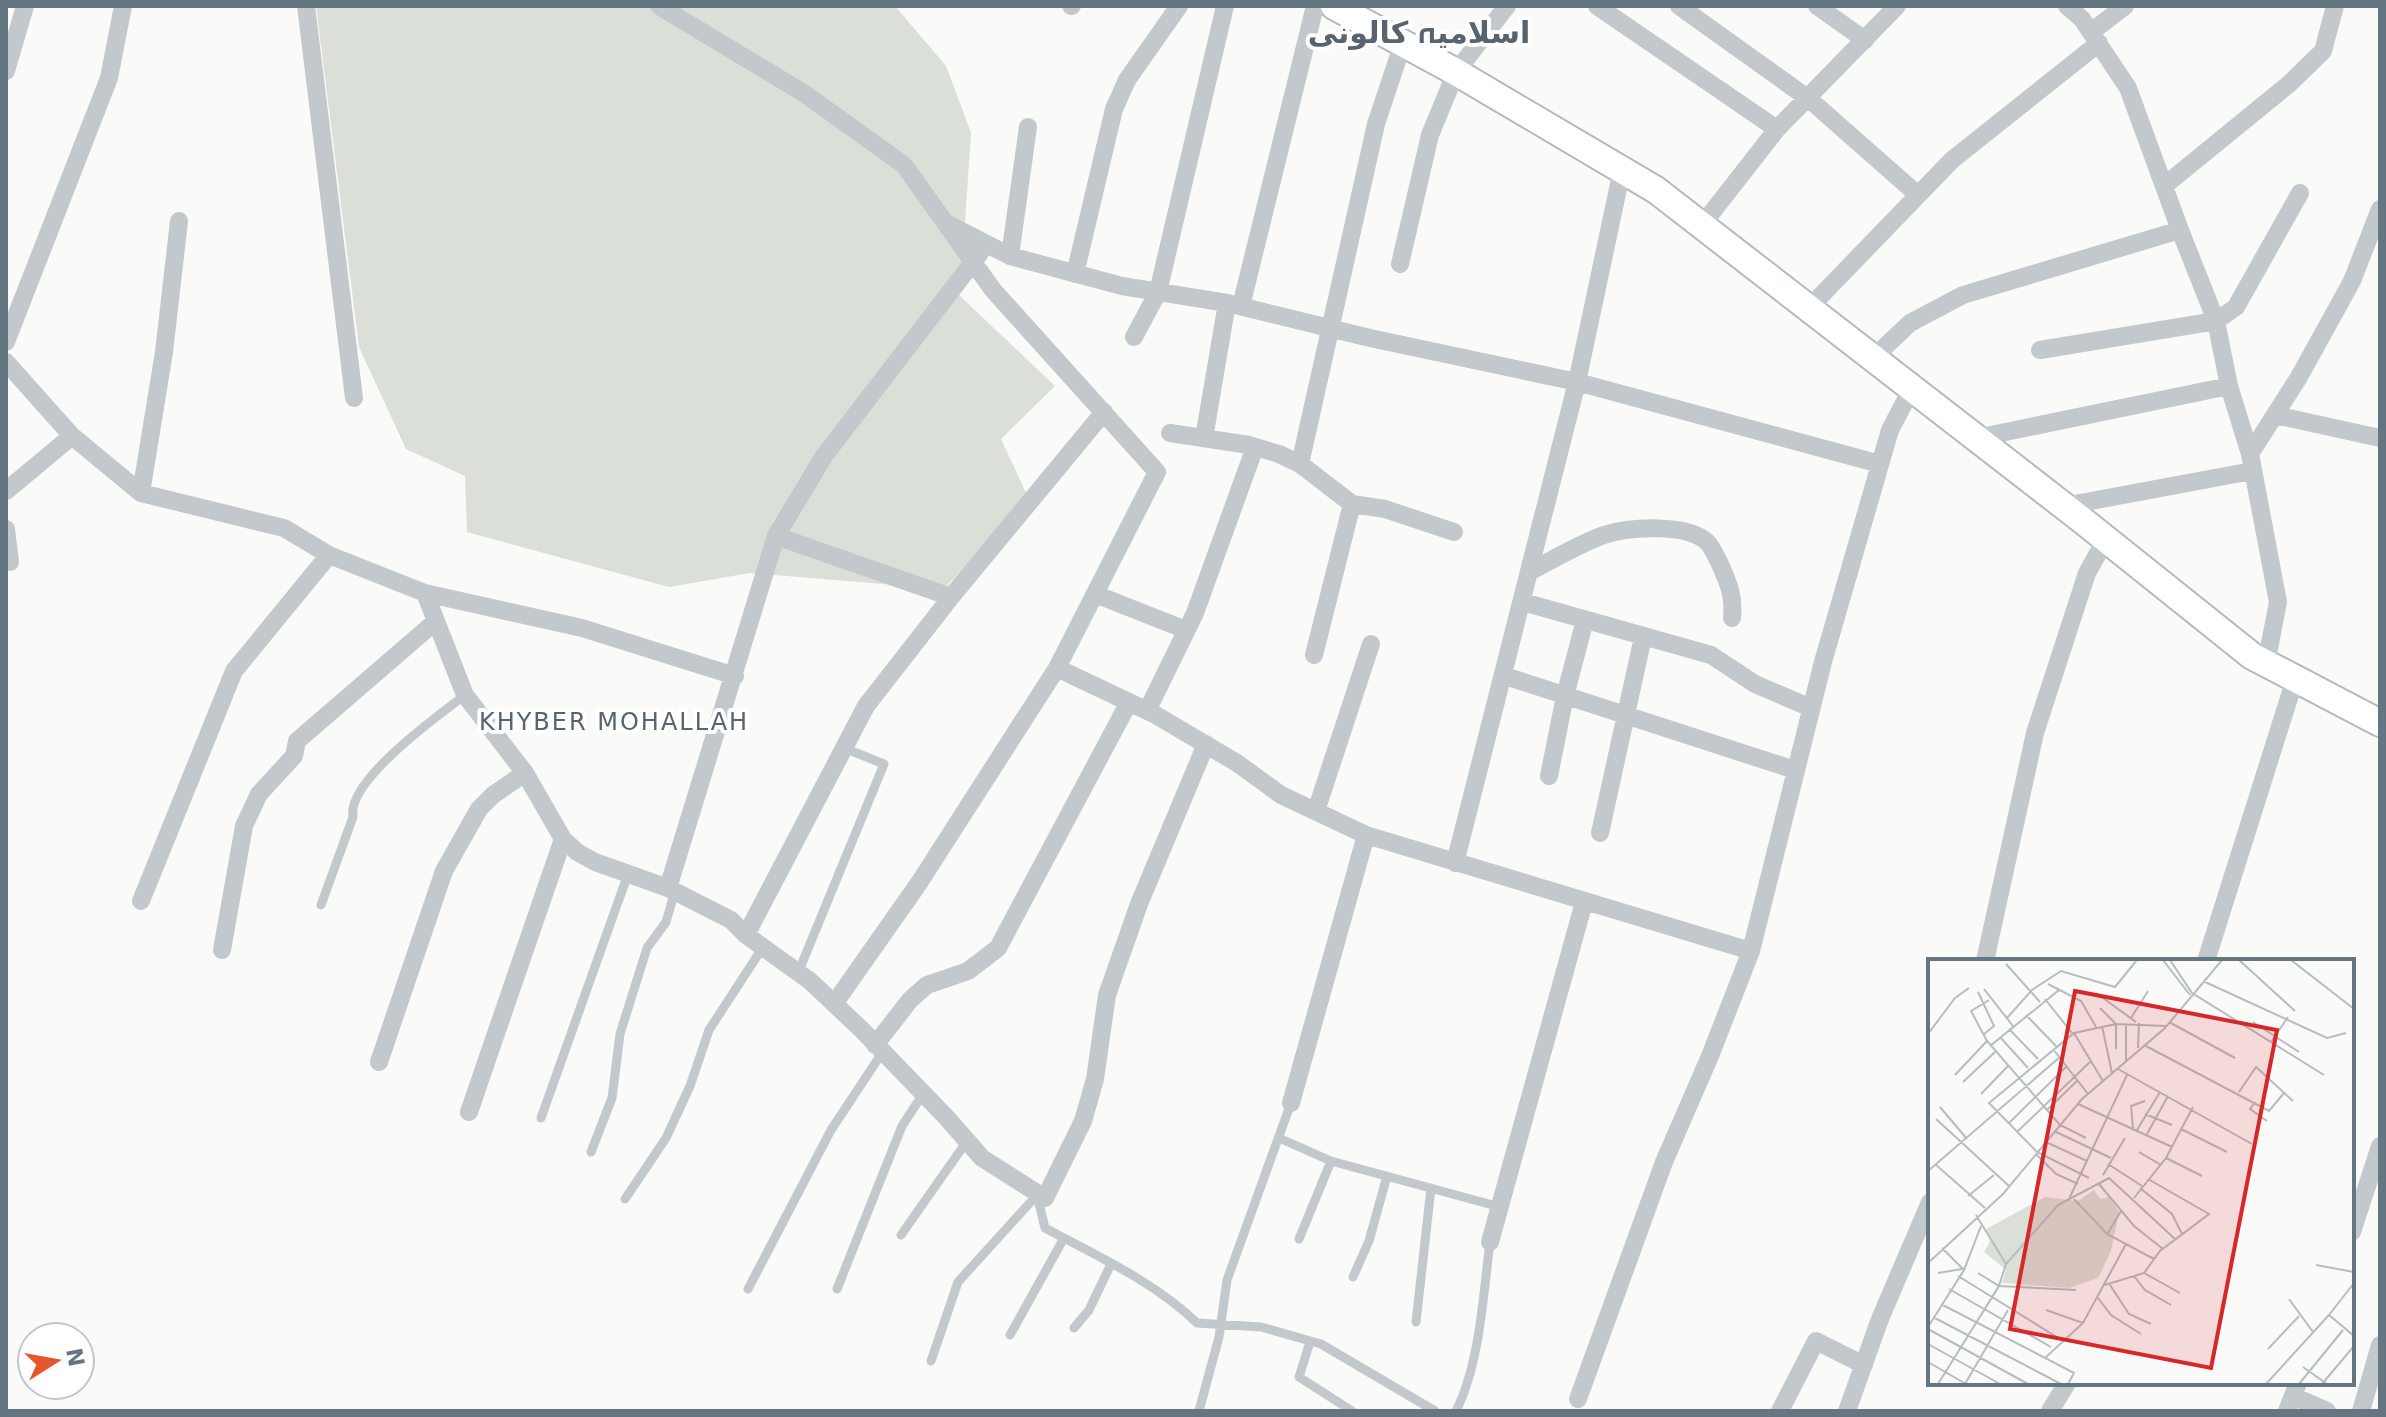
<svg xmlns="http://www.w3.org/2000/svg" width="2386" height="1417" font-family="'DejaVu Sans',Cairo,sans-serif">
<style>
.green{fill:#dadfd7}
.lines{fill:none;stroke-linecap:round;stroke-linejoin:round}
.secondary-casing{stroke:#b3babf;stroke-width:30}
.lane{stroke:#c3c8cc;stroke-width:9}
.street{stroke:#c3c8cc;stroke-width:18}
.secondary{stroke:#fff;stroke-width:26}
.labels{text-anchor:middle;dominant-baseline:central;stroke-width:8;stroke-linejoin:round;paint-order:stroke}
.neighbourhood-label{font-size:24px;letter-spacing:2px;fill:#57646e;stroke:#fff}
.district-label{font-size:30px;font-weight:bold;fill:#57646e;stroke:#fff}
.inset-road{fill:none;stroke:#b5bdc2;stroke-width:2}
.view{fill:#d62828;fill-opacity:0.15;stroke:#d62828;stroke-width:4}
.inset-edge{fill:none;stroke:#657683;stroke-width:4}
</style>
<rect width="100%" height="100%" fill="#fafaf8"/>
<path class="green" d="M316,6H895L946,66L971,133L960,296L1055,386L1001,439L1028,497L944,589L750,573L669,587L467,532L465,476L406,449L359,347Z"/>
<g class="lines">
<g class="secondary-casing">
<path id="secondary" d="M1334,6L1456,72L1656,190L2082,520L2252,656L2380,723"/>
</g>
<path class="lane" d="M321,905L353,817C346,781 439,715 465,695
M798,973L884,764L844,748
M541,1118L628,874
M1279,1138L1331,1161L1500,1207
M591,1152L612,1098L620,1034L647,948L666,922L675,891
M1037,1195L1045,1228C1097,1256 1155,1282 1197,1323L1261,1327L1321,1344L1435,1411
M625,1199L666,1138L690,1086L709,1030L763,947
M901,1235L967,1141
M1299,1239L1331,1161
M1353,1277L1369,1241L1387,1176
M748,1289L831,1130L882,1053
M837,1289L902,1126L923,1094
M1416,1322L1431,1188
M1074,1328L1089,1310L1111,1264
M1010,1335L1064,1238
M1310,1342L1299,1377L1352,1411
M931,1361L958,1282L1037,1195
M1199,1411L1219,1337L1227,1280L1291,1103
M1456,1411C1480,1363 1483,1296 1490,1242"/>
<path class="street" d="M306,6L354,398
M659,6L805,94L904,165L993,290L1157,472L1057,668L919,883L834,1004
M1071,6H1072
M1597,6L1777,129
M1679,6L1809,99L1918,195
M1817,6L1865,40
M2067,6L2082,19L2128,88L2180,230L2216,321L2229,386L2250,454L2278,602L2266,664
M2091,32L2125,6
M6,71L25,6
M2164,186L2289,84L2323,51L2335,6
M948,224L1010,256L1122,286L1227,303L1370,338L1577,382L1880,464
M1702,225L1777,129L1897,6
M1010,256L1028,127
M1400,264L1430,135L1456,72L1507,6
M1075,274L1114,109L1127,80L1179,6
M1241,306L1315,6
M1809,308L1952,160L2099,43
M1134,337L1158,292L1225,6
M6,342L109,78L123,6
M2040,350L2216,321L2236,307L2300,193
M1873,358L1910,323L1963,295L2180,230
M6,362L72,436L141,493L284,528L329,555L425,593L582,628L735,676
M2275,415L2380,438
M1170,433L1249,445L1279,454L1300,464L1352,504L1385,509L1454,532
M1204,438L1227,303
M1976,438L2229,386
M2250,454L2299,377L2352,281L2380,209
M1300,464L1376,124L1403,43
M6,491L72,436
M141,493L164,352L179,221
M2064,506L2252,471
M6,529L10,562
M776,536L951,597
M1531,571C1554,559 1579,544 1604,535C1629,527 1687,523 1707,542C1713,548 1716,557 1720,564C1729,585 1734,595 1732,618
M425,593L465,695L525,773L563,839L577,852L595,862L668,888L731,920L746,935L810,981L861,1029L947,1118L982,1158L1045,1198L1083,1121L1095,1079L1107,995L1139,904L1206,744
M1095,594L1186,630
M1523,602L1711,655L1755,684L1811,708
M1314,655L1352,504
M1057,668L1154,714L1237,763L1281,795L1366,835L1751,951
M1505,676L1795,770
M1147,711L1195,613L1255,447
M1549,776L1565,696L1585,620
M1316,811L1371,644
M1600,833L1643,637
M1455,863L1577,382L1622,170
M668,888L776,536L824,456L980,253
M141,901L234,671L329,555
M746,935L866,706L951,597L1104,412
M222,950L244,826L259,794L294,756L297,741L436,621
M1985,961L2035,733L2087,573L2106,539
M2206,961L2295,679
M875,1045L910,1000L927,985L968,971L998,948L1129,702
M379,1062L444,871L479,809L493,795L525,773
M1291,1103L1366,835
M469,1112L563,839
M2352,1232L2380,1146
M1490,1242L1584,902
M2293,1396L2327,1411
M1578,1399L1664,1162L1710,1056L1751,951L1823,662L1890,430L1912,388
M1780,1411L1816,1341L1864,1365
M1847,1411L1880,1319L1930,1202
M2050,1411L2067,1383
M2287,1411L2298,1383
M2361,1411L2380,1345"/>
<use href="#secondary" class="secondary"/>
</g>
<g class="labels">
<g class="neighbourhood-label">
<text x="614" y="722">KHYBER MOHALLAH</text>
</g>
<g class="district-label">
<text x="1419" y="32">اسلامیہ کالونی</text>
</g>
</g>
<g transform="translate(1928 959)">
<rect width="426" height="426" fill="#fafaf8"/>
<path d="M166,231L172,240L181,238L191,253L183,292L170,319L141,329L74,324L78,311L56,293L63,281L58,270L117,238L150,242Z" fill="#dadfd7"/>
<path class="inset-road" d="M235,1L262,36M242,1L264,34L396,116M311,1L367,52M363,1L426,50M78,5L112,43M275,22L399,79L418,74M120,25L153,42L168,68M56,30L85,67M50,33L66,67L55,76M168,34L208,63M117,40L144,74M61,41L43,52L59,82L132,166L158,179M172,49L188,65V90M98,56L128,87M79,59L104,31L133,12L187,28L209,1M203,59L220,32M241,63L307,99M325,63L371,93M198,65V102M174,67L184,114M81,70L110,100M146,74L175,122M0,75L27,39L41,29M72,78L100,109M343,83L360,58M216,86L341,152L356,134M62,87L131,31M210,89L211,64M125,90L160,135M190,110L324,185M27,116L59,82M35,123L67,93M311,133L328,108L365,142M53,135L80,107M327,143L322,150L339,162M150,145L244,188M12,148L39,180M119,151L149,122M217,155L244,166M8,160L81,227M81,164L139,107M205,169L203,147L217,142M253,170L299,193M209,171L232,133M126,172L183,199M89,173L162,103M219,175L240,137M118,183L159,202M211,193L233,206M108,195L128,215L150,225M238,199L274,217M7,205L57,249M180,205L214,227M0,212L132,98M175,216L197,179M161,219L109,193L61,144L146,74L188,65L238,67M171,225L206,267L235,290M212,229L244,255L254,275M40,237L66,216M206,239L238,199L265,148M141,240L199,116M146,240L179,275L226,300M48,256L78,305M180,274L193,252M14,289L36,311M0,304L75,235L154,140L237,69L294,1M388,306L426,313M10,314L34,310M50,314L71,327L148,331M216,314L252,334M30,317L132,380M206,317L217,331L243,346M177,326L216,314L232,292L281,255L220,220M182,326L201,355L223,365M21,330L123,388M170,339L183,356L213,375M361,340L385,373M13,345L146,414L140,425M118,351L155,364M401,356L426,324M5,358L133,425M0,368L36,311L53,267M0,370L100,425M0,385L72,425M340,390L371,357M117,399L155,364L198,285M0,403L38,425M375,408L399,425M10,425L71,327L78,305L130,246L181,219L247,280M37,425L80,351M338,425L401,356L426,377M371,425L415,371M394,425L426,387"/>
<path class="view" d="M147,32L349,71L283,409L82,370Z"/>
<rect width="426" height="426" class="inset-edge"/>
</g>
<rect width="2386" height="1417" fill="none" stroke="#657683" stroke-width="16"/>
<g transform="translate(56 1361) rotate(79)"><circle r="38" fill="#ffffff" stroke="#c1c8cd" stroke-width="2"/>
<path d="M0-6L14 30L0 20L-14 30Z" fill="#e4572e"/>
<text y="-12" font-size="22" font-weight="bold" text-anchor="middle" fill="#657683">N</text>
</g>
</svg>
